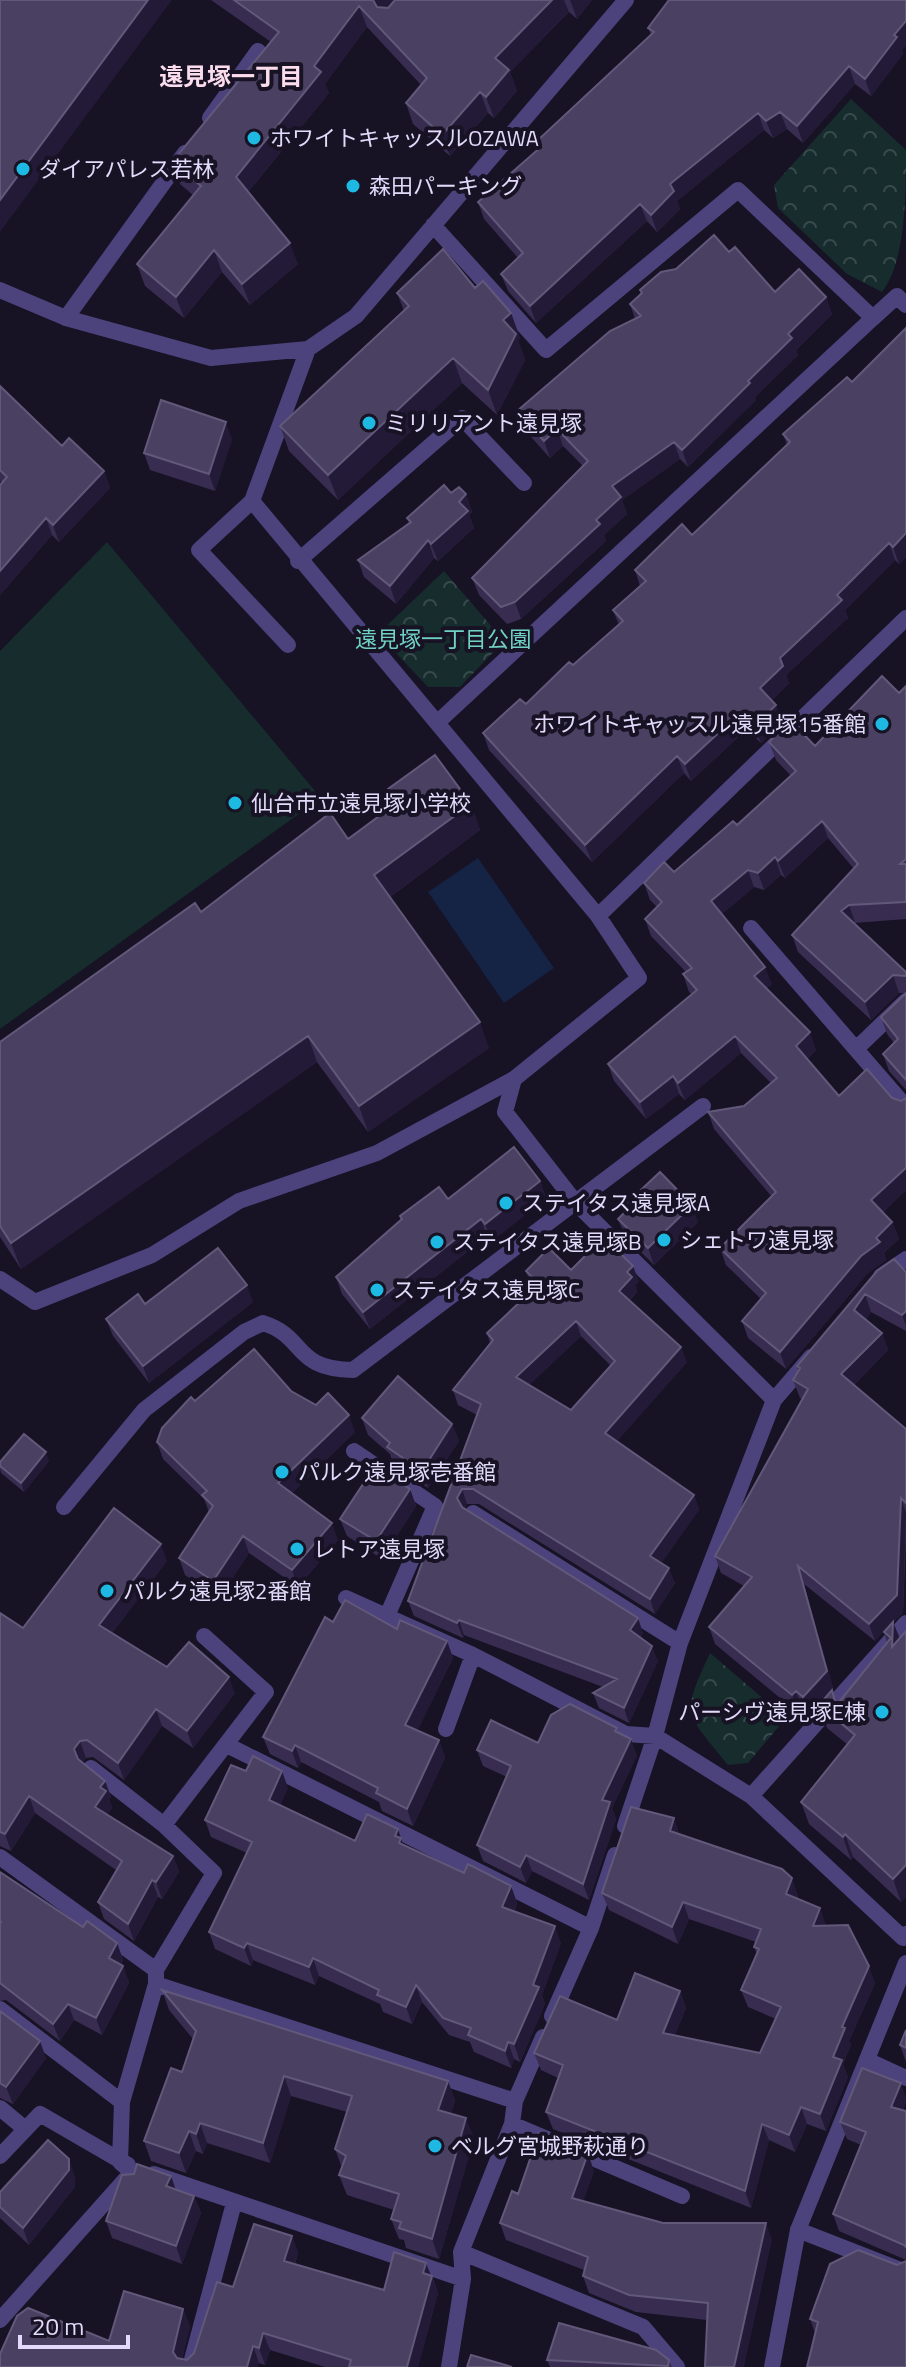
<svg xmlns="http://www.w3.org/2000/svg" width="906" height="2367" font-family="'Titillium Web','Noto Sans JP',sans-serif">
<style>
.forest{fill:url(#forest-crowns)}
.pitch{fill:#162c2d}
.water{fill:#152345}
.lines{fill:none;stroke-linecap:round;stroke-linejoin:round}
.lane{stroke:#4c437d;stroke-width:16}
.street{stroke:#4c437d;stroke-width:16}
.wall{fill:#382d50;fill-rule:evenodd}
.shaded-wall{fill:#231a37}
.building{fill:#4a4062;stroke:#62587a;stroke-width:2;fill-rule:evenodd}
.poi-dot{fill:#1eb9e2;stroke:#171224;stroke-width:3}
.labels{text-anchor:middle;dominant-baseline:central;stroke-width:8;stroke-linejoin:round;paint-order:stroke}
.poi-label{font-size:22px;fill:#e1dafa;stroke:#171224;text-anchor:start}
.park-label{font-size:22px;fill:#6fd1c3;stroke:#171224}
.neighbourhood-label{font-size:24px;font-weight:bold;fill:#fadcec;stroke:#171224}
</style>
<defs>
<pattern id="forest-crowns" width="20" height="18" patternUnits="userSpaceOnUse" patternTransform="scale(2)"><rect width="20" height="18" fill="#162c2d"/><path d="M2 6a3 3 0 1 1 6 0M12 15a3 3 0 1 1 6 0" fill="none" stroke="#384a4c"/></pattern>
</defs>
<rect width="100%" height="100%" fill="#171224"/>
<path class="forest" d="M851,99L906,150C906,194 906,261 882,292L847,274L778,208L774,185Z
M444,571L504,641L460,687H428L378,634Z
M710,1653L786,1718L748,1763L728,1765C685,1711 680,1718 710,1653Z"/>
<path class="pitch" d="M107,542L321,798L0,1029V651Z"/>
<path class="water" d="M478,858L554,968L504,1003L428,892Z"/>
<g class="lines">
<path class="lane" d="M210,118L258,51
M66,318L185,153
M252,501L199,550L288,645
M298,561L462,418L524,483
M0,1279L35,1302L152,1255L239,1201L377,1153L514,1079
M798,2230L906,2272"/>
<path class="street" d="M433,225L546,350L738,190L873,318L897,296L906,305
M0,290L66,318L211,358L308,349L356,316L626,0
M308,349L252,501L598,916L639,978L514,1079L505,1112L576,1203L774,1400
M439,721L873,318
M598,916L906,618
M751,928L906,1107
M856,1049L906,1001
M881,1276L906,1259
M811,1357L774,1400L680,1643L655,1736L751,1796L903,1938L906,1934
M354,1451L435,1506L387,1616
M64,1507L144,1410L244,1332L263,1323C307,1337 292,1369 353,1370L703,1106
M473,1513L680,1643
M346,1598L473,1655L626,1734L655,1736L625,1826
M446,1729L473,1655
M227,1745L591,1928
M91,1768L164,1825L266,1692L204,1636
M751,1796L906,1623
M0,1857L156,1970
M156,1984L515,2101
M0,2009L122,2102
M552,2016L591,1928L615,1855
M867,2060L906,2078
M0,2108L24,2128
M512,2124L682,2196
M0,2156L40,2114L128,2165
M154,2174L463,2279
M461,2252L643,2327L677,2367
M0,2320L132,2172L120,2162L122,2102L156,1984V1970L214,1873L164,1825
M190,2367L234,2203
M449,2367L463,2279L461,2252L512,2124L515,2101L543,2037
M772,2367L798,2230L906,1963"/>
</g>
<path class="wall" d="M211,0H393L386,8H388L395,0H592L577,19L569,12L510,72L517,91L494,118L488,113L450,156L413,124L406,103L421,85L367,27L325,84L329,93L248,192L298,264L250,305L222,272L184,318L145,286L137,264L193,195L180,184L172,162L271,42Z
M648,28L902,51L903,54L871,96L855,84L803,143L787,129L773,138L764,130L677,201L680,209L657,232L647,221L536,323L508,291L501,274L518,258L484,219L478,202L539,148L537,141L651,35Z
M729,252L775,292L826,297L832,314L796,350L798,355L755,397L756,400L688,467L680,459L622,500L627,514L604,535L606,541L521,619L507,624L479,595L472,578L583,466L563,446L550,458L523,428L517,411L635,319L630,304L641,293L640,290L676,269Z
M475,288L511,313L520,338L518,340L525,360L497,415L462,383L338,500L289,451L280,426L404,311L397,293Z
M906,328V557L899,564L895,560L845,610L848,618L786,675L789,683L772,700L783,722L761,743L747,729L691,781L684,773L592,862L489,750L483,733L526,704L619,625L613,610L640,586L635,570L692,535L787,445L783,434L852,382Z
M0,386L62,446L104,471L110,488L59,542L52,535L0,595V485L2,483L0,481Z
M232,439L215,491L150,470L144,453Z
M451,493L466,494L472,512L469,515L474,528L438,561L434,558L396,604L364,577L358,560L409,523L407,518Z
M906,686V919L854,923L906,972V993H899L871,1020L798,952L792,935L854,869L828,838L785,878L781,875L764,890L754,887L722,914L772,984L766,989L816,1050L807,1059L839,1096L892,1098L901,1101L906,1098V1190L883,1212L892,1222L899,1239L884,1253L886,1260L868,1273L786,1369L748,1338L742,1321L761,1299L726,1265L720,1248L772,1197L714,1129L708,1112L744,1106L771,1083L741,1053L685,1100L679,1094L646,1119L614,1081L608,1064L692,994L689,992L683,974L686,972L651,936L645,919L657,907L650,900L644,883L674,872L737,825L791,776L776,760L769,742L815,746L899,693Z
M388,789L471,804L480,830L390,897L489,1048L368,1132L317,1062L21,1269L0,1237V1042L201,912L348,839L394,805Z
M906,993V1090L889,1071L883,1054L894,1043L887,1034L881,1017Z
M540,1181L546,1198L492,1241L487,1236L370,1329L342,1294L336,1277L401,1220L400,1216L448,1199Z
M624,1206L698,1222L654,1265L625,1236L618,1219L626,1211Z
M571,1270L639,1281L635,1285L637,1292L630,1300L687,1362L617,1441L694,1495L699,1510L661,1563L675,1583L655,1614L479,1504H467L464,1509L643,1633L640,1638L658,1661L629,1723L599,1708L593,1693L603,1687L464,1635L463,1638L414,1616L408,1601L477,1415L458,1405L453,1390L490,1343L487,1333L534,1289L531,1286L526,1271ZM581,1336L611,1366L571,1410L529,1385Z
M877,1271L906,1272V1331L871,1312L866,1320L882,1333L888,1350L854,1385L906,1429V1537L903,1613L893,1622L900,1639L901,1902L853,1857L851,1860L809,1824L801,1802L848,1745L827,1728L819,1705H837L887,1643L884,1632L886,1629L875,1641L804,1584L833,1688L810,1714L802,1708L798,1713L715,1644L709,1627L744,1586L721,1573L715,1556L802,1399L800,1398L793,1380L798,1371L797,1366Z
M253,1302L149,1383L113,1336L106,1319Z
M291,1391L355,1432L291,1494L338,1540L298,1587L249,1553L219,1598L185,1575L179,1558L209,1512L204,1499L163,1459L157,1442L195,1401Z
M362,1418L452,1424L459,1441L428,1488L393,1464L390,1454L368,1435Z
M49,1461L24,1492L1,1473L0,1469V1462Z
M410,1489L416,1506L382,1559L347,1536L340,1519Z
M167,1561L112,1633L167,1667L235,1693L193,1748L162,1726L124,1780L93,1757L86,1758L82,1763L105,1781L111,1797L109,1799L112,1808L107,1815L173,1856L179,1872L162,1899L158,1897L134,1941L104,1919L98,1902L116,1870L35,1813L11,1851L0,1846V1613L23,1628Z
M333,1622L397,1629L447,1641L453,1658L417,1731L439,1740L445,1758L413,1826L382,1811L379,1802L301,1762L298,1768L270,1754L263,1737Z
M618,1733L637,1755L612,1808L616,1819L589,1900L532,1871L526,1883L483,1861L477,1845L507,1777L483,1766L477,1750Z
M246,1771L288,1788L280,1805L355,1841L403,1845L464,1873L511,1886L517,1903L514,1912L561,1943L542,1995L545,2004L520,2062L514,2059L511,2068L474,2052L470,2042L449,2035L422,2002L412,2024L383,2012L380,2004L319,1976L315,1985L253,1960L251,1966L215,1949L209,1932L247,1853L211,1837L205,1820Z
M674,1818L679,1834L798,1895L797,1899L826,1925L875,1983L849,2041L851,2045L843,2064L848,2077L826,2131L807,2124L795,2152L769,2140L751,2208L553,2129L546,2112L558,2078L541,2070L534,2053L617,2020L680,1991L686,2008L675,2035L760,2053L776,2019L748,2007L741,1990L757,1955L754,1947L756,1942L689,1919L678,1944L609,1910L602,1893Z
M0,1872L83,1927L117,1943L123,1960L121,1965L123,1966L129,1983L102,2035L74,2020L60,2041L6,2000L0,2001Z
M162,1990L448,2081L455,2101L451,2113L474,2138L439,2259L406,2248L404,2240L399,2239L391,2219L394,2210L347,2195L339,2175L342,2168L335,2149L347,2112L291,2096L270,2163L207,2143L203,2154L196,2151L186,2173L151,2161L144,2141L182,2072L193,2039L169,2010Z
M0,2011L46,2058L13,2104L0,2098Z
M906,2030V2062L900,2045Z
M906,2098V2102L903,2110L906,2111V2260L839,2231L833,2214L861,2145L847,2139L840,2122Z
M594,2171L583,2201L663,2223L772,2240L707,2320L636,2312L589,2293L583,2276L584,2270L506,2240L500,2223L518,2194Z
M75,2177V2187L29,2245L0,2218V2192Z
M176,2189L194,2196L201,2213L182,2264L112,2238L106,2221Z
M292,2236L298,2253L295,2264L384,2290L432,2276L438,2293L418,2367H325L270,2350L265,2365L259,2363L0,2367L109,2341L183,2309L190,2326L182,2359L187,2360L194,2353L233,2287Z
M897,2265L815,2333L810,2319Z
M547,2360H669L672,2367H550Z"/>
<path class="shaded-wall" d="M148,0H172L0,232V200Z
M373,0H393L383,12L380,22Z
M552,0H564L569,12L510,72L517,91L494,118L486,97L495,58Z
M570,0H592L577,19Z
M359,6L367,27L325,84L329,93L243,198L236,177Z
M906,21V46L902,51L903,54L871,96L865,79L894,35Z
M849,66L855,84L803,143L797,126Z
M480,92L488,113L450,156L442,135Z
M780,112L787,129L773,138L766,121Z
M758,113L764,130L677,201L680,209L657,232L651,215L670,184Z
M640,204L647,221L536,323L530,306Z
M290,243L298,264L250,305L242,284Z
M214,250L222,272L184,318L176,297Z
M826,297L832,314L796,350L798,355L755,397L756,400L688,467L682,450L748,381L788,334Z
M511,313L520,338L518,340L525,360L497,415L488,390L503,320Z
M453,358L462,383L338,500L328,475Z
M226,422L232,439L215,491L209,474Z
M557,429L563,446L550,458L544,441Z
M674,442L680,459L622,500L627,514L604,535L606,541L521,619L515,602L596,520L612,486Z
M104,471L110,488L59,542L53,525Z
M466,494L472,512L469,515L474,528L438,561L431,544Z
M46,518L52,535L0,595V571Z
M906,533V557L899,564L893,547Z
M428,540L434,558L396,604L390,586Z
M889,543L895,560L845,610L848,618L786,675L789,683L767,705L760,688L780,658L837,595Z
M776,705L783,722L761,743L754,726Z
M741,712L747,729L691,781L685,764Z
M677,756L684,773L592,862L585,845Z
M471,804L480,830L384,901L374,875Z
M822,821L828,838L785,878L778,861Z
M775,857L781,875L764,890L758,873Z
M748,870L754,887L718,918L711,901Z
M849,905L855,922L848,928L841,911Z
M765,967L772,984L760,994L754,976Z
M893,975L899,993L871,1020L865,1002Z
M480,1022L489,1048L368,1132L359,1106Z
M810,1032L816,1050L802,1064L796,1046Z
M308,1036L317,1062L21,1269L11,1243Z
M735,1036L741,1053L685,1100L678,1083Z
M673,1076L679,1094L646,1119L640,1102Z
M906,1168V1190L877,1217L871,1200Z
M540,1181L546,1198L492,1241L485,1224Z
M692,1205L698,1222L654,1265L648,1248Z
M481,1219L487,1236L370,1329L363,1312Z
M892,1222L899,1239L884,1253L886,1260L868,1273L786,1369L780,1352L876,1238Z
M633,1266L639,1281L635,1285L637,1292L624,1305L619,1291L627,1272Z
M247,1285L253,1302L149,1383L143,1366Z
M865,1294L871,1312L861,1327L854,1310Z
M906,1311V1326L902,1315Z
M576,1321L581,1336L522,1392L516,1377Z
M882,1333L888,1350L848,1391L841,1374Z
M681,1347L687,1362L611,1448L605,1433Z
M349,1415L355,1432L284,1501L278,1483Z
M452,1424L459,1441L428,1488L422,1471Z
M46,1452L49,1461L24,1492L21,1483Z
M410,1489L416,1506L382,1559L376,1541Z
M462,1489L467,1504L462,1513L457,1498Z
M694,1495L699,1510L656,1571L650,1556Z
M901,1498L906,1513L903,1613L893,1622L902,1644L892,1647L893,1622L875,1641L869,1624Z
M332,1523L338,1540L298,1587L292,1570Z
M243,1536L249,1553L219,1598L213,1581Z
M161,1544L167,1561L105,1642L99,1625Z
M798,1566L804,1584L833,1688L810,1714L803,1697Z
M669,1568L675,1583L655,1614L650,1599Z
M638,1618L643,1633L636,1645L630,1630Z
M459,1620L464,1635L463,1638L457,1623Z
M447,1641L453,1658L412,1742L405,1725Z
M652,1646L658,1661L629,1723L624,1708Z
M229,1677L235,1693L193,1748L187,1731Z
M796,1691L802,1708L798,1713L792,1695Z
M156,1709L162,1726L124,1780L118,1763Z
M631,1739L637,1755L612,1808L616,1819L589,1900L583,1884L602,1800Z
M439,1740L445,1758L413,1826L407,1809Z
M80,1741L86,1758L80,1766L74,1749Z
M295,1745L301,1762L298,1768L292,1751Z
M282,1771L288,1788L275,1817L269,1800Z
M105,1781L111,1797L109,1799L112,1808L101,1824L95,1807L100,1787Z
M29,1796L35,1813L11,1851L5,1834Z
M674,1818L680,1835L670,1831Z
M398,1829L407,1856L395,1836Z
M845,1834L853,1857L851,1860L843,1837Z
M526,1855L532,1871L526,1883L520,1867Z
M173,1856L179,1872L162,1899L156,1882Z
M906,1865V1897L901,1902L893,1879Z
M792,1878L798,1895L792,1911L786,1894Z
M152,1880L158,1897L134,1941L128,1924Z
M511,1886L517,1903L508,1924L502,1907Z
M683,1902L689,1919L678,1944L672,1927Z
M820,1908L826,1925L813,1926Z
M555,1926L561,1943L542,1995L545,2004L520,2062L514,2044L533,1985Z
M117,1943L123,1960L115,1975L109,1958Z
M247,1943L253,1960L251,1966L244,1948Z
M313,1958L319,1976L315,1985L309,1967Z
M123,1966L129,1983L102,2035L96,2018Z
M869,1966L875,1983L849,2041L851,2045L843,2064L848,2077L826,2131L820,2114L833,2057L842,2027Z
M416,1985L422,2002L412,2024L406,2007Z
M680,1991L686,2008L669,2050L663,2033Z
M68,2004L74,2020L60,2041L53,2024Z
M40,2041L46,2058L13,2104L6,2087Z
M508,2042L514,2059L511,2068L505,2051Z
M284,2076L291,2096L270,2163L263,2143Z
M448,2081L455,2101L446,2130L438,2110Z
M901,2083L906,2098V2102L898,2124L891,2107Z
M801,2107L807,2124L795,2152L789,2135Z
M466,2118L474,2138L439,2259L432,2239Z
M200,2123L207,2143L203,2154L196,2134Z
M762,2124L769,2140L751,2208L745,2191Z
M189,2131L196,2151L186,2173L179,2153Z
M588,2153L594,2171L578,2215L572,2198Z
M69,2159L75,2177V2187L29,2245L23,2228Z
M171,2176L177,2193L166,2186Z
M194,2196L201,2213L182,2264L176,2246Z
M766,2223L772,2240L744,2367H734Z
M292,2236L298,2253L290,2278L284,2261Z
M426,2263L438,2293L418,2367H407L423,2273Z
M183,2309L190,2326L180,2367L173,2352Z
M263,2333L270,2350L265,2365L259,2348Z
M253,2346L259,2363L258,2367H247Z"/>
<path class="building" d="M0,0H148L0,200Z
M234,0H373L377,7L388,8L395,0H552L495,58L509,70L486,97L480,92L442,135L406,103L427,78L359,6L314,66L321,72L236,177L290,243L242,284L214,250L176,297L137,264L201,186L172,162L279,32Z
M669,0H906V21L894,35L897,37L865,79L849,66L797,126L780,112L766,121L758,113L670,184L674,191L651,215L640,204L530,306L501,274L523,253L478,202L542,146L537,141L654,32L648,28Z
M714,235L729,252L735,247L775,292L799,269L826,297L788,334L792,338L748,381L750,383L682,450L674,442L612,486L621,497L596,520L600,524L515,602L501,607L472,578L588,461L557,429L544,441L517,411L610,331L641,316L630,304L642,293L640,290L661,272L676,269Z
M443,249L475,288L483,281L511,313L503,320L516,334L488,390L453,358L328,475L280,426L409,306L397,293Z
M906,328V533L893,547L889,543L837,595L842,600L780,658L783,666L760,688L776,705L754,726L741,712L685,764L677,756L585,845L483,733L520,699L526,704L569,662L573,665L623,621L613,610L646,581L635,570L682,524L692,535L790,442L783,434L847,377L852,382Z
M0,386L62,446L69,438L104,471L53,525L46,518L0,571V485L7,477L0,470Z
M161,400L226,422L209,474L144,453Z
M444,485L451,493L459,487L466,494L459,502L468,511L431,544L428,540L390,586L358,560L411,522L407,518Z
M882,676L899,693L906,686V859L900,864H906V902L849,905L841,911L906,972V976L893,975L865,1002L792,935L858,864L822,821L778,861L775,857L758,873L748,870L711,901L765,967L754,976L810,1032L796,1046L839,1096L867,1069L892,1098L901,1101L906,1098V1168L871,1200L892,1222L876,1238L880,1242L861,1256L780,1352L742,1321L766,1293L720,1248L776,1192L708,1112L744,1106L777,1078L735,1036L678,1083L673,1076L640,1102L608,1064L697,990L683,974L692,968L645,919L662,902L644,883L664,862L674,872L733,821L737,825L796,771L769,742L791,721L815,746Z
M435,755L471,804L374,875L480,1022L359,1106L308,1036L11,1243L0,1226V1042L195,903L201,912L330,813L348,839L398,802L388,789Z
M906,993V1080L883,1054L898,1039L881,1017Z
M514,1147L540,1181L485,1224L481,1219L363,1312L336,1277L402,1219L400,1216L439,1187L448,1199Z
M660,1172L692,1205L648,1248L618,1219L628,1209L624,1206Z
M604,1237L633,1266L627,1272L632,1277L619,1291L681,1347L605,1433L694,1495L650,1556L669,1568L650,1599L473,1489H462L457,1498L462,1507L638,1618L630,1630L652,1646L624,1708L593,1693L617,1679L459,1620L457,1623L408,1601L481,1404L453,1390L493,1340L487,1333L539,1284L526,1271L549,1248L571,1270ZM576,1321L615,1361L571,1410L516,1377Z
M218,1248L247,1285L143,1366L106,1319L138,1294L145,1304Z
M894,1259L906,1272V1311L902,1315L865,1294L854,1310L882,1333L841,1374L906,1429V1503L901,1498L897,1595L869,1624L798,1566L827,1671L803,1697L796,1691L792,1695L709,1627L752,1577L715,1556L808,1389L793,1380L800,1368L797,1366L877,1271Z
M254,1349L291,1391L316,1405L328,1393L349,1415L278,1483L332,1523L292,1570L243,1536L213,1581L179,1558L213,1506L202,1495L207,1491L157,1442L162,1428L191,1397L195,1401Z
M398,1376L452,1424L422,1471L387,1447L390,1443L362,1418Z
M24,1434L46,1452L21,1483L0,1466V1462Z
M375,1466L410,1489L376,1541L340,1519Z
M114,1508L161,1544L99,1625L167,1667L189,1642L229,1677L187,1731L156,1709L118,1763L87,1740L80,1741L74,1749L78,1759L105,1781L100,1787L106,1791L95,1807L173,1856L156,1882L152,1880L128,1924L98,1902L122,1861L29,1796L5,1834L0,1832V1613L23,1628Z
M345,1600L397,1629L400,1620L447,1641L405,1725L439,1740L407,1809L376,1793L378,1788L295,1745L292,1751L263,1737L325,1617L333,1622Z
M893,1622L892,1647L906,1631V1865L893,1879L845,1834L843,1837L801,1802L855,1735L819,1705L832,1690L836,1706L891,1638L884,1632Z
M570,1704L617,1728L615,1731L631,1739L602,1800L610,1802L583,1884L526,1855L520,1867L477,1845L511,1766L477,1750L491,1720L538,1743L551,1715Z
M253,1756L282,1771L269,1800L355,1841L367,1814L398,1829L395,1836L401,1838L399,1843L464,1873L468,1864L511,1886L502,1907L555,1926L533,1985L539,1987L514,2044L508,2042L505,2051L468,2035L471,2028L443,2018L416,1985L406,2007L377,1995L379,1990L313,1958L309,1967L247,1943L244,1948L209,1932L252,1842L205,1820L231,1765L246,1771Z
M631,1807L674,1818L670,1831L782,1869L792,1878L786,1894L820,1908L813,1926L848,1925L869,1966L842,2027L845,2028L833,2057L842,2060L820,2114L801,2107L789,2135L762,2124L745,2191L546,2112L563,2065L534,2053L560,1996L617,2020L635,1973L680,1991L663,2033L760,2053L781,2007L741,1990L759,1949L754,1947L761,1929L683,1902L672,1927L602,1893Z
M0,1872L83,1927L87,1921L117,1943L109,1958L123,1966L96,2018L68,2004L53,2024L0,1983V1924L1,1922L0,1921Z
M162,1990L448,2081L438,2110L466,2118L432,2239L399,2228L401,2222L391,2219L399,2194L339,2175L346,2156L335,2149L352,2096L284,2076L263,2143L200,2123L196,2134L189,2131L179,2153L144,2141L171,2068L182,2072L196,2031Z
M0,2011L40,2041L6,2087L0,2083Z
M906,2030V2048L900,2045Z
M862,2068L901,2083L891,2107L906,2111V2247L904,2245L833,2214L866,2132L840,2122Z
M539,2133L588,2153L572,2198L663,2223H766L734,2367H705L708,2303L629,2295L583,2276L588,2257L500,2223L512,2191L518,2194Z
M48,2140L69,2159V2170L23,2228L0,2207V2192Z
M137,2164L171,2176L166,2186L194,2196L176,2246L106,2221L122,2175L134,2174Z
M254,2224L292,2236L284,2261L384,2290L394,2252L426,2263L423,2273L432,2276L407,2367H349L351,2360L263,2333L259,2348L253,2346L247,2367H0V2354L17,2316L28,2308L109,2341L124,2291L183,2309L173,2352L177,2358L187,2360L194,2353L217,2282L233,2287Z
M858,2250L897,2265L906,2261V2367H807L818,2322L810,2319L830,2264Z
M559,2323L656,2350L669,2360L668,2366L547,2360Z
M471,2355L512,2367H467Z"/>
<g class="poi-dot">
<circle cx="254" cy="138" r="8"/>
<circle cx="23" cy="169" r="8"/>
<circle cx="353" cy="186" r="8"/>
<circle cx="369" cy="423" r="8"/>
<circle cx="882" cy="724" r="8"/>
<circle cx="235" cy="803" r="8"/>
<circle cx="506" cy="1203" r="8"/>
<circle cx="664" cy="1240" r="8"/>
<circle cx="437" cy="1242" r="8"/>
<circle cx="377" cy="1290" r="8"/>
<circle cx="282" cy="1472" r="8"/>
<circle cx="297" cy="1549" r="8"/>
<circle cx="107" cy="1591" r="8"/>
<circle cx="882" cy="1712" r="8"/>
<circle cx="435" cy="2146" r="8"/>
</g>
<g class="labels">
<g class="poi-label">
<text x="270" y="138">ホワイトキャッスルOZAWA</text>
<text x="39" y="169">ダイアパレス若林</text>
<text x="369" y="186">森田パーキング</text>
<text x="385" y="423">ミリリアント遠見塚</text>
<text x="866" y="724" text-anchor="end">ホワイトキャッスル遠見塚15番館</text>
<text x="251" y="803">仙台市立遠見塚小学校</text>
<text x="522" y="1203">ステイタス遠見塚A</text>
<text x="680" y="1240">シェトワ遠見塚</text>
<text x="453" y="1242">ステイタス遠見塚B</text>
<text x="393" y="1290">ステイタス遠見塚C</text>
<text x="298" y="1472">パルク遠見塚壱番館</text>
<text x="313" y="1549">レトア遠見塚</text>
<text x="123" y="1591">パルク遠見塚2番館</text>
<text x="866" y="1712" text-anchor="end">パーシヴ遠見塚E棟</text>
<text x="451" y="2146">ベルグ宮城野萩通り</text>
</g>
<g class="park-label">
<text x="443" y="639">遠見塚一丁目公園</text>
</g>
<g class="neighbourhood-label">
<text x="231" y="76">遠見塚一丁目</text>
</g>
</g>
<path d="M20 2335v12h108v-12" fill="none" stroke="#e1dafa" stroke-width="4"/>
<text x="32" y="2335" font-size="24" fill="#e1dafa" stroke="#171224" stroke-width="6" paint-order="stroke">20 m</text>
</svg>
